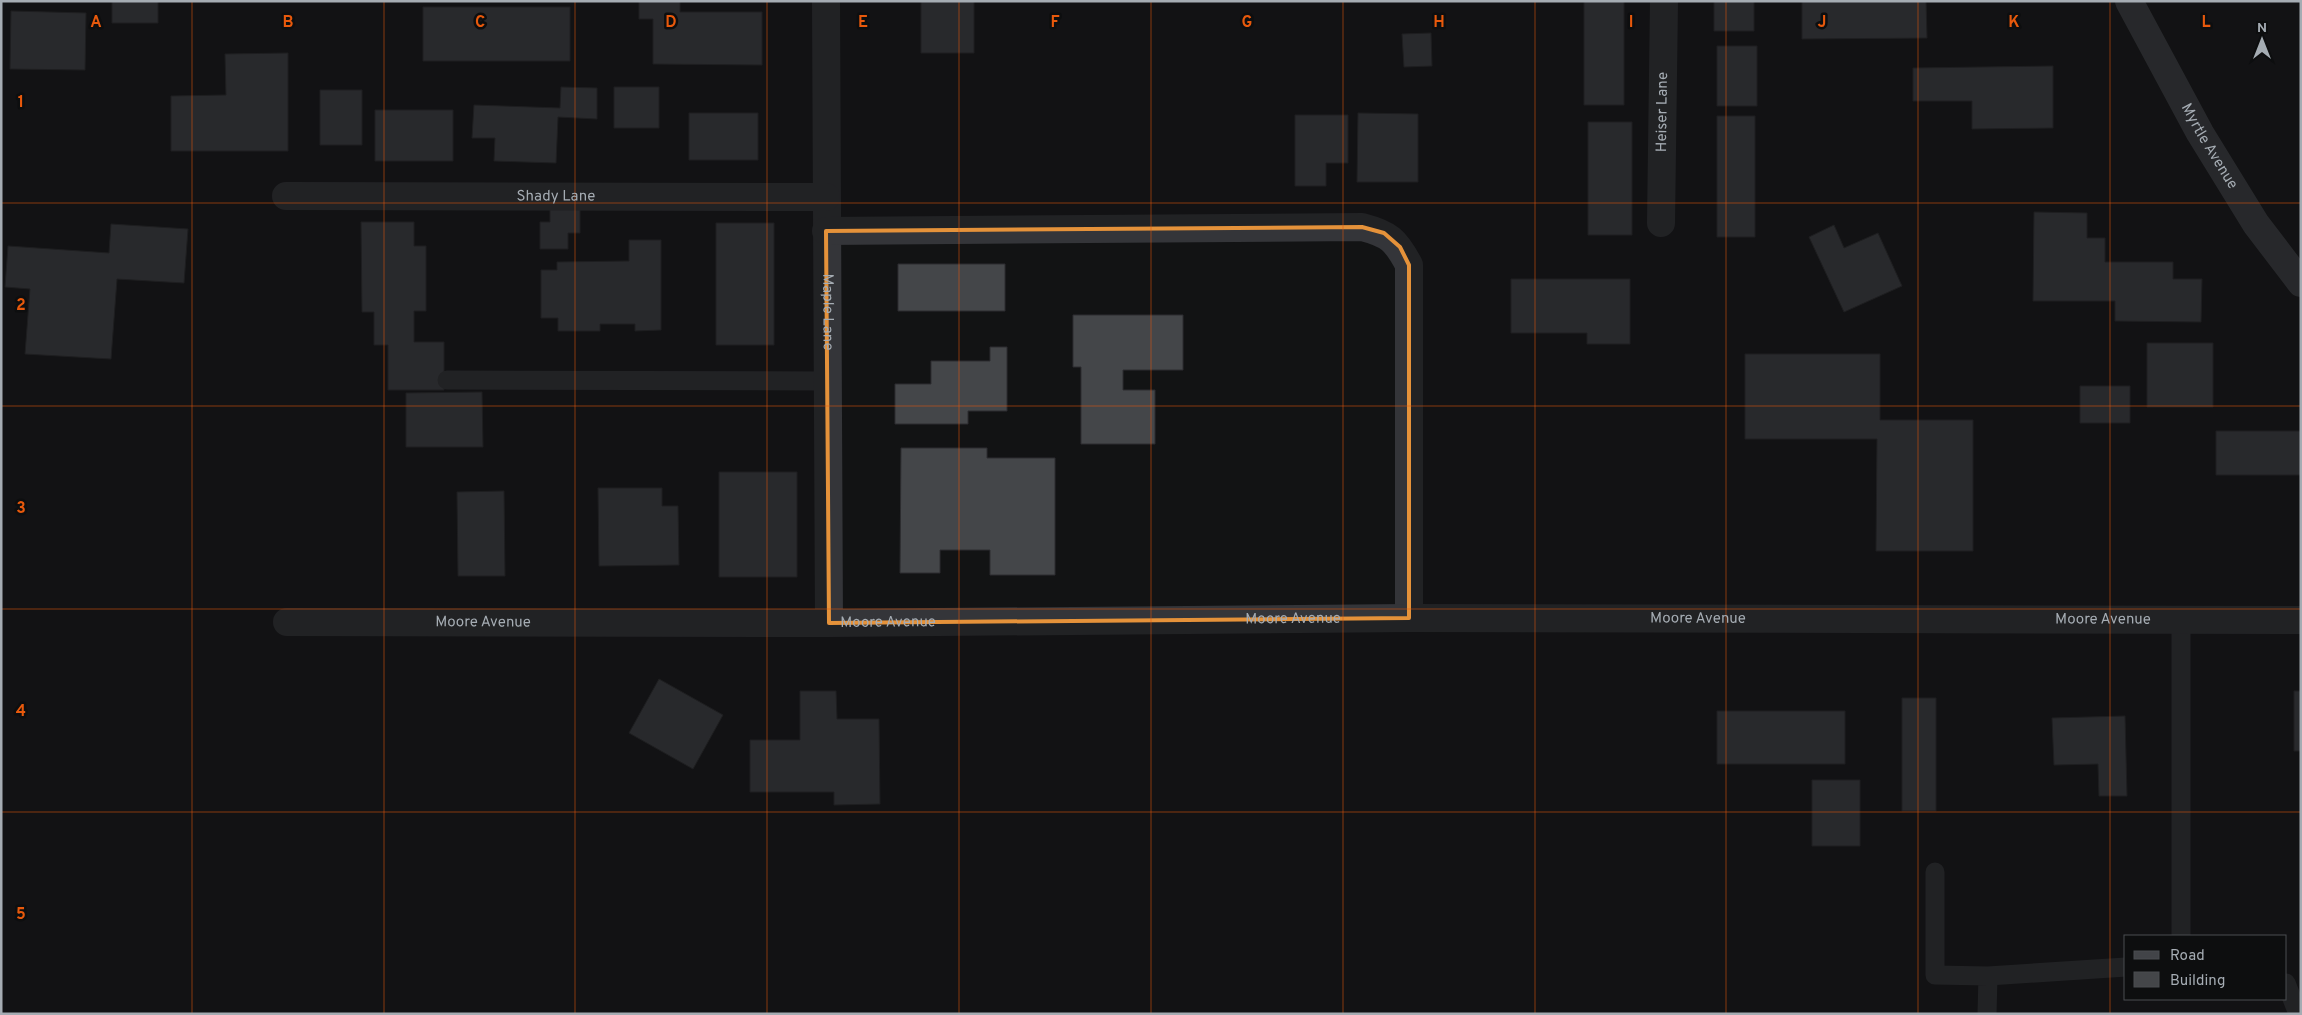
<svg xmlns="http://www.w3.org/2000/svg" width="2302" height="1015" font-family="Overpass,sans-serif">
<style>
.building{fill:#444649;stroke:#2d2d30}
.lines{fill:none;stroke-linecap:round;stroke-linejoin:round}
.lane{stroke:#343539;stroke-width:19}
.street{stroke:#343539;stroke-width:28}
.secondary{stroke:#424448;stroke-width:28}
.marked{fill:none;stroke:#e5923a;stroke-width:4;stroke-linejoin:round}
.grid{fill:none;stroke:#e8590c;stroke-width:1;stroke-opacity:0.55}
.labels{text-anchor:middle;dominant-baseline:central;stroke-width:5;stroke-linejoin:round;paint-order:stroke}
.street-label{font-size:15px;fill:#a5acb3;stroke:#0d0e0f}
.grid-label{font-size:16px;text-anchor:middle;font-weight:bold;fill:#e8590c;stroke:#0d0e0f;stroke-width:5;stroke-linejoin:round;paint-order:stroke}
</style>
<rect width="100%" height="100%" fill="#121314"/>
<path class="building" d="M112,1H158V23H112Z
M639,1H680V12H762V65L653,64V19H639Z
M921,1H974V53H921Z
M1584,1H1624V105H1584Z
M1714,1H1754V31H1714Z
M1802,1H1926L1927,38L1802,39Z
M423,7H570V61H423Z
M11,11L86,13L85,70L10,69Z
M1431,33L1432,66L1404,67L1402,34Z
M1717,46H1757V106H1717Z
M288,53V151H171V96L226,95L225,54Z
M2053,66V128L1972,129V101H1913V68Z
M561,87L597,88V119L558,117L556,163L494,161L495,138H472L474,105L560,108Z
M614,87H659V128H614Z
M320,90H362V145H320Z
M375,110H453V161H375Z
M689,113H758V160H689Z
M1358,113L1418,114V182H1357Z
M1295,115H1348V163H1326V186H1295Z
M1717,116H1755V237H1717Z
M1588,122H1632V235H1588Z
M550,209H580V233H568V249H540V222H550Z
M2034,212L2087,213V238H2105V262H2173V279H2202L2201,322L2115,321V301H2033Z
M361,222H414V246H426V311H414V342H444V390H388V345H374V312H362Z
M716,223H774V345H716Z
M111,224L188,229L184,283L117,279L111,359L25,354L30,289L5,287L8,246L109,253Z
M1834,225L1844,248L1878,233L1902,286L1844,312L1809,237Z
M629,240H661V330L635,331V324H600V331H558V318H541V270H557V262L629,261Z
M898,264H1005V311H898Z
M1511,279H1630V344H1587V333H1511Z
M1073,315H1183V370H1123V390H1155V444H1081V367H1073Z
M2147,343H2213V407H2147Z
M990,347H1007V411H968V424H895V384H931V361H990Z
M1745,354H1880V420H1973V551H1876L1877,439H1745Z
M2080,386H2130V423H2080Z
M482,392L483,447H406V393Z
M2216,431H2301V475H2216Z
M901,448H987V458H1055V575H990V550H940V573H900Z
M719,472H797V577H719Z
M598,488H662V506H678L679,565L599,566Z
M504,491L505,576H458L457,492Z
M659,679L723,715L693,769L629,733Z
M800,691H836L837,719H879L880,804L834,805V792H750V740H800Z
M2294,691H2301V751H2294Z
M1902,698H1936V811H1902Z
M1717,711H1845V764H1717Z
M2125,716L2127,796H2099L2098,764L2054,765L2052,718Z
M1812,780H1860V846H1812Z"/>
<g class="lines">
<path class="lane" d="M447,380L826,381
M2181,619V936
M1935,872V975L1988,976
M2286,983L2298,1014
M1987,1014L1988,976L2126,967"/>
<g class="street">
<path id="s1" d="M826,1L829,623"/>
<path id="s2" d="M286,196L826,197"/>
<path id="s3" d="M1661,223L1664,1"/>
<path d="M826,231L1362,227C1389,234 1396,240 1409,265V618"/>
<path id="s4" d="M287,622L829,623L1409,618L2301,620"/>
</g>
<path class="secondary" id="s5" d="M2129,1L2200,133L2256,224L2301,283"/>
</g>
<path d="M0 0H2302V1015H0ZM1362,227L1384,233L1400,247L1409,265V618L829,623L826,231Z" fill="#121314" fill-opacity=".55" fill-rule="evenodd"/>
<path class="marked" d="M1362,227L1384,233L1400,247L1409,265V618L829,623L826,231Z"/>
<path class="grid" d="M192,1V1014M384,1V1014M575,1V1014M767,1V1014M959,1V1014M1151,1V1014M1343,1V1014M1535,1V1014M1726,1V1014M1918,1V1014M2110,1V1014M1,203H2301M1,406H2301M1,609H2301M1,812H2301"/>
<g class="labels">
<g class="street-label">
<text stroke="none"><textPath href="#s3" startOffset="111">Heiser Lane</textPath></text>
<text stroke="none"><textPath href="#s5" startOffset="166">Myrtle Avenue</textPath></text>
<text stroke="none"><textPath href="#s2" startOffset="270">Shady Lane</textPath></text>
<text stroke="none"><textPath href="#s1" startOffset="311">Maple Lane</textPath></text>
<text stroke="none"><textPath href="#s4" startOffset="1006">Moore Avenue</textPath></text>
<text stroke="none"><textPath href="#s4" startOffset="1411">Moore Avenue</textPath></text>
<text stroke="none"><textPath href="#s4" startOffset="1816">Moore Avenue</textPath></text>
<text stroke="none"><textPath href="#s4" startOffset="196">Moore Avenue</textPath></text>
<text stroke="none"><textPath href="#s4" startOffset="601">Moore Avenue</textPath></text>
</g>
</g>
<g class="grid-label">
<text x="96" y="27">A</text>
<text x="288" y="27">B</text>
<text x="480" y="27">C</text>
<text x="671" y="27">D</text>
<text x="863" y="27">E</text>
<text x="1055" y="27">F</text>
<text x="1247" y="27">G</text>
<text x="1439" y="27">H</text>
<text x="1631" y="27">I</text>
<text x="1822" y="27">J</text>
<text x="2014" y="27">K</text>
<text x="2206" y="27">L</text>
<text x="21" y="107">1</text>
<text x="21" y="310">2</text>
<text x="21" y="513">3</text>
<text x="21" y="716">4</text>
<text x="21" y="919">5</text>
</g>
<rect width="2302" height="1015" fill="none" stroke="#a5acb3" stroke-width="5"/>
<rect x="2124" y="935" width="162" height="65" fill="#0d0e0f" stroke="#4a4d51"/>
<rect x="2134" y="951" width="25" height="8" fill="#424448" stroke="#4a4d51"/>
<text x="2170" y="960" font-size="15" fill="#a5acb3">Road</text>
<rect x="2134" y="972" width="25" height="15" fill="#444649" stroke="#4a4d51"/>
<text x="2170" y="985" font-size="15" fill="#a5acb3">Building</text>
<g transform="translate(2262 40)" stroke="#0d0e0f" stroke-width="4" paint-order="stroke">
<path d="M0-4L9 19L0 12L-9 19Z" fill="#a5acb3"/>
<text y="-8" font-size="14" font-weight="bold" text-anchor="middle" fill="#a5acb3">N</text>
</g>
</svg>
